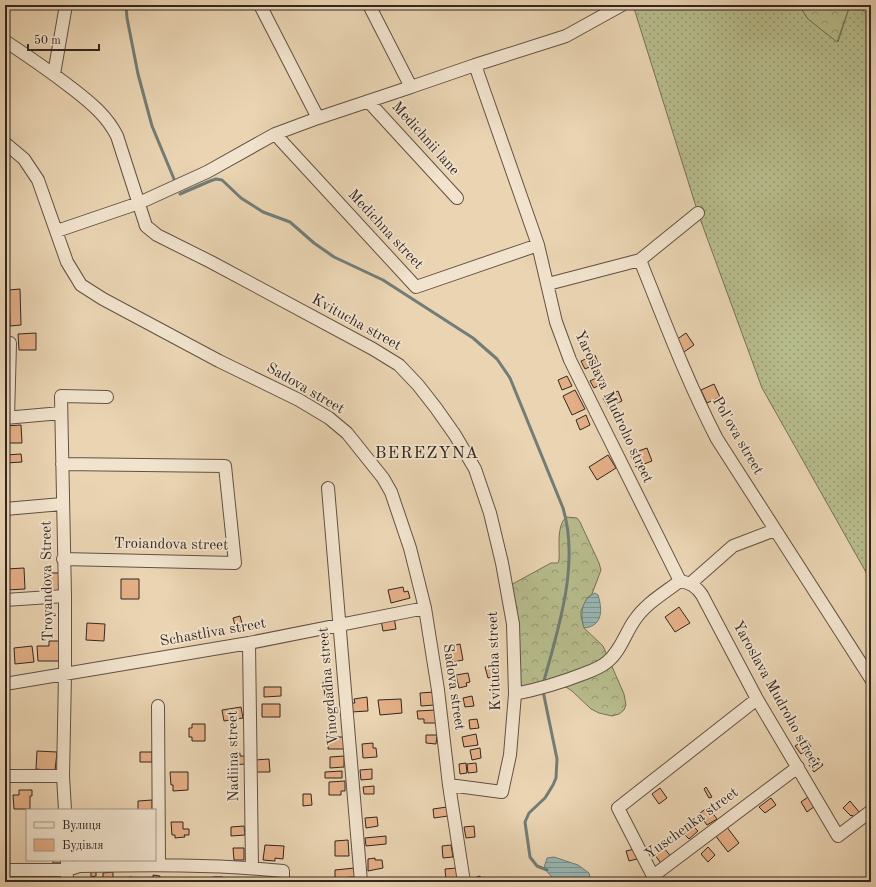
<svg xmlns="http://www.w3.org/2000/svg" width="876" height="887" font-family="'Old Standard TT',serif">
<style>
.grass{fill:url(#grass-dots);stroke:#757256}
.forest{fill:url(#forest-crowns);stroke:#757256}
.water{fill:url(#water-rules);stroke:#707d78}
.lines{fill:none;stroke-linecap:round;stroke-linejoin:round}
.stream{stroke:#707d78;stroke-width:3}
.building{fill:#e5af86;stroke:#332720}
.minor-casing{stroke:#615244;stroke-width:14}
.minor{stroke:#f1e3cd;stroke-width:12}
.labels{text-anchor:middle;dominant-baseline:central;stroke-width:3.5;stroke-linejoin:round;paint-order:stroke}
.street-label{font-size:15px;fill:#332720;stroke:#f1e3cd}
.quarter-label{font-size:17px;letter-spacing:1px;fill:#332720;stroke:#f1e3cd}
</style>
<defs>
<pattern id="grass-dots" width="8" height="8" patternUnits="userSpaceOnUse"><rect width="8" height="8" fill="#b7bc8c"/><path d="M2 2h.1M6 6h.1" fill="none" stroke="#959972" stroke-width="1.8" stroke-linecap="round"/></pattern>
<pattern id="forest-crowns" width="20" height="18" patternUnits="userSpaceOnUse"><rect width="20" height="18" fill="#b7bc8c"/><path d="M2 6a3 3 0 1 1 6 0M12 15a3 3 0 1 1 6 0" fill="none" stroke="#959972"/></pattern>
<pattern id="water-rules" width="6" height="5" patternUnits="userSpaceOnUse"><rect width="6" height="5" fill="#99b7b3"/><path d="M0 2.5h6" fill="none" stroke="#7d9591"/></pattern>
</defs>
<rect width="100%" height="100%" fill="#ead4b2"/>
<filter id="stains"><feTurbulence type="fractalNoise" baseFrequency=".005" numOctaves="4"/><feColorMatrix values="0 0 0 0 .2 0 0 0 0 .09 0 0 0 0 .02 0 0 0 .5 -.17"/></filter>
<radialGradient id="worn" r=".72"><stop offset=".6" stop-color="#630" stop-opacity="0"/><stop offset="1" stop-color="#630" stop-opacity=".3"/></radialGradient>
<path class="grass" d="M633,5H799L808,19L838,42L850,5H858L871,19V574H867L762,388L698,213Z"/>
<path class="forest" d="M799,5H850L837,42L808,19Z
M566,517L577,518L580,522L599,563L601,570L592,594L587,598L581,611V616L584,628L603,646L624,694L626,705L624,710L619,714L612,716L599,713L591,709L572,691L566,687L542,689L515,694L507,587L551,563H558L559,560C560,547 556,527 566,517Z"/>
<path class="water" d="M595,593L598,595C602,608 604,626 584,628C580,614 581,600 595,593Z
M554,857L578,865L589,873L591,882H556L544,868L547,858Z"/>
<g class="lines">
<path class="stream" d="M126,5L127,18L138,74L152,126L174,179
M180,194L210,181L216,179L222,180L241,198L263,212L290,222L314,243L334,257L383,280L473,338L497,359L510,378L563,508C580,564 558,630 543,684
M543,691L557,759L556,778L553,785L545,798L529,813L525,822L530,857L537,866L547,870"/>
</g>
<path class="building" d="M20,289L21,325L10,326L9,290Z
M36,333V350H19L18,334Z
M686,333L694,345L684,352L676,340Z
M595,355L598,363L585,369L581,361Z
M567,376L572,386L562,390L558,380Z
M600,376L603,383L594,388L590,381Z
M714,384L720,397L707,403L701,390Z
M575,390L585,409L572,415L563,396Z
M618,391L622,401L608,407L603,398Z
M586,415L590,425L580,430L576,420Z
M21,425L22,443H5V426Z
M647,448L652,461L636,467L630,454Z
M21,454L22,462L5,463V455Z
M608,455L616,468L597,480L589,467Z
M24,568L25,589L7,590L6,569Z
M44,573H59L60,593H44Z
M121,579H139V599H121Z
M403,587L404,592L408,591L410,598L391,603L388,590Z
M679,607L690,623L675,632L665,617Z
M240,616L243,627L236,629L233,618Z
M394,617L396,629L383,631L381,620Z
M87,623L105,624L104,641L86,640Z
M49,641H60V661H38L37,646H49Z
M460,644L463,660L453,662L449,647Z
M32,646L34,662L15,664L14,648Z
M495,664L498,675L488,678L485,667Z
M468,673L470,682L466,683L467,686L459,688L456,675Z
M323,682H329V687H332L333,695L325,696Z
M264,687H281V696L264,697Z
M434,692V705L421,706L420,693Z
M472,696L474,706L465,707L463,698Z
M367,697L368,711L351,712L350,703H355L354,699Z
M401,699L402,713L380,715L378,700Z
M262,704H280V717H262Z
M241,707L243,718L224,721L222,710Z
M436,710L437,723H424V719H418L417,711Z
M477,719L479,728L470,729L469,720Z
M192,724H205V741H192V737H189V728H192Z
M476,734L478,745L464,747L462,737Z
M426,735H437L436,744L426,743Z
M329,737H344V749H328Z
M806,739L811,747L801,754L795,746Z
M373,743V748H376L377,757L363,758L362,744Z
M480,748L481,758L472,760L470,750Z
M37,751L57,752L55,771L36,769Z
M140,752H152V762H140Z
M233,753H240V756H245V764L233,765Z
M344,756V767L330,768V757Z
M818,758L823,765L814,772L809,765Z
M269,759L270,772H256L255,760Z
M466,763L467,773L460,774L459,764Z
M476,763L477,772L468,773L467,764Z
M372,769V779L361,780L360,770Z
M342,771V778H325V772Z
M170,772H188V790L173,791V785H171Z
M345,781V791H341V795H329V782Z
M374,786V794H364L363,787Z
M706,787L712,797L709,798L704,789Z
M660,788L667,798L659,804L652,794Z
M19,790H32V796H30V809H14L13,795H19Z
M303,794H311L312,805L303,806Z
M808,797L815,806L807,812L801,802Z
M771,798L776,805L765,813L759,807Z
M152,800V810H138V801Z
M850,801L860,813L854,818L852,815L851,816L843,808Z
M447,807L448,816L434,818L433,809Z
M708,807L717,819L707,825L699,814Z
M377,817L378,826L366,828L365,818Z
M171,822H183V829H189V835H184L185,837L175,838V835H172Z
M690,823L698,831L689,839L681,831Z
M244,826L245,835L231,836V827Z
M474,826L475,837L466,838L464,827Z
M726,826L739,843L728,852L715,835Z
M386,836V844L366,846L365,838Z
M348,840L349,856H335V841Z
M265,845L284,846L283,859L275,858V861L263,860Z
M451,845L453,857L443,858L442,846Z
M708,847L715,855L708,862L701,854Z
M233,848H244V860H234Z
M639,848L641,858L629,861L626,851Z
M664,848L672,858L662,865L655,855Z
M375,858V860H382L383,868L368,871V859Z
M53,860H64V863H53Z
M355,868V877L335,878V870Z
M457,868L458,878L446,880L445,869Z
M91,869H96V876L91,877Z
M113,872V882H103V873Z
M153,875L160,876V882H153Z
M41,876H54V882H41Z
M480,876L481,882H472L471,879Z
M129,877L139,878V882H128Z
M213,877H223V880L228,879V882H214Z"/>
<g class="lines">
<g class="minor-casing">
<path id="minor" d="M260,5L318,118
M369,5L411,87L475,65L538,245L556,322L570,360L680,581C690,583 696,586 702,595L757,699L838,836L871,811
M5,41C28,56 51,72 73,89C91,103 107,116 117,136L146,226L157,235L211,262L373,349L399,365L418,385L436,408L455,435L475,469L490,513L502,563L513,624L515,694L510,755L502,792L449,785
M475,65L566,36L622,5
M54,74L66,5
M368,101L457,198
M275,134L416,287L538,245
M5,143L24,159L38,180L67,262L81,285L103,299L219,361L299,400L329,418L347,433L383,478L391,492L410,548L425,608L438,690L449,785L464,882
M698,213L640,260C664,320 687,381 717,439L871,679
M57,231L139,203L207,172L275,134L318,118L411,87
M548,284L640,260
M5,418L61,413
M8,418L10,343
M62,464L225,466L235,563L63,559
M328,488L361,882
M5,509L62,504
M691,583L733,546L775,530
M5,600L65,596
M249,643L252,868
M5,684L249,643L425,608
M515,694C539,689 560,683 583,674C591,671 600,668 607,662C620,652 625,634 634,621C645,604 664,593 680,581
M757,699L618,808L653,876L798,767
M158,706L159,865
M5,776H63
M65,810L63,776L65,675V596L61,396L107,397
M67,860V882
M5,870H67L79,866C147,865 215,864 283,871V882"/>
</g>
<use href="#minor" class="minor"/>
</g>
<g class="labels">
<g class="street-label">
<text transform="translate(425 139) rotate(48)">Medichnii lane</text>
<text transform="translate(385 230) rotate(47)">Medichna street</text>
<text transform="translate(356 323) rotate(29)">Kvitucha street</text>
<text transform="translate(305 389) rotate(30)">Sadova street</text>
<text transform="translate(613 407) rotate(65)">Yaroslava Mudroho street</text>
<text transform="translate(737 436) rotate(60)">Pol'ova street</text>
<text transform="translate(171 545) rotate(1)">Troiandova street</text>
<text transform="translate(48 581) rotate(-91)">Troyandova Street</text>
<text transform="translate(213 633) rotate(-10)">Schastliva street</text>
<text transform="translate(495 661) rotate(-92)">Kvitucha street</text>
<text transform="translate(329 686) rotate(-95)">Vinogdadna street</text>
<text transform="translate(453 687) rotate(82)">Sadova street</text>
<text transform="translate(776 695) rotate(61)">Yaroslava Mudroho street</text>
<text transform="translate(234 756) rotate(-91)">Nadiina street</text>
<text transform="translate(692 824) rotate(-36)">Yuschenka street</text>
</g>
<g class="quarter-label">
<text x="427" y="453">BEREZYNA</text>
</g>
</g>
<rect width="876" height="887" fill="none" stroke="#ead4b2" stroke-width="20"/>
<rect x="6" y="6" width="864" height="875" fill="none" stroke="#332720" stroke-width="2"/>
<rect x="10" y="10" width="856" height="867" fill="none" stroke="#332720"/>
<rect x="26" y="809" width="130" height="52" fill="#f1e3cd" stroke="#a59888"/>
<rect x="34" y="822" width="20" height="6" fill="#f1e3cd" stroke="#a59888"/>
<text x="62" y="829" font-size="12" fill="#332720">Вулиця</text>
<rect x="34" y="839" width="20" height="12" fill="#e5af86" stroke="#a59888"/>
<text x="62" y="849" font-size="12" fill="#332720">Будівля</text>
<path d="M28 44v6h71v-6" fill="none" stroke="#332720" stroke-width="2"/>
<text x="34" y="44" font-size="12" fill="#332720" stroke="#f1e3cd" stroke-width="3" paint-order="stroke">50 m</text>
<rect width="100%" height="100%" filter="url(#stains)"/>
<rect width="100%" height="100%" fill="url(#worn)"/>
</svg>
